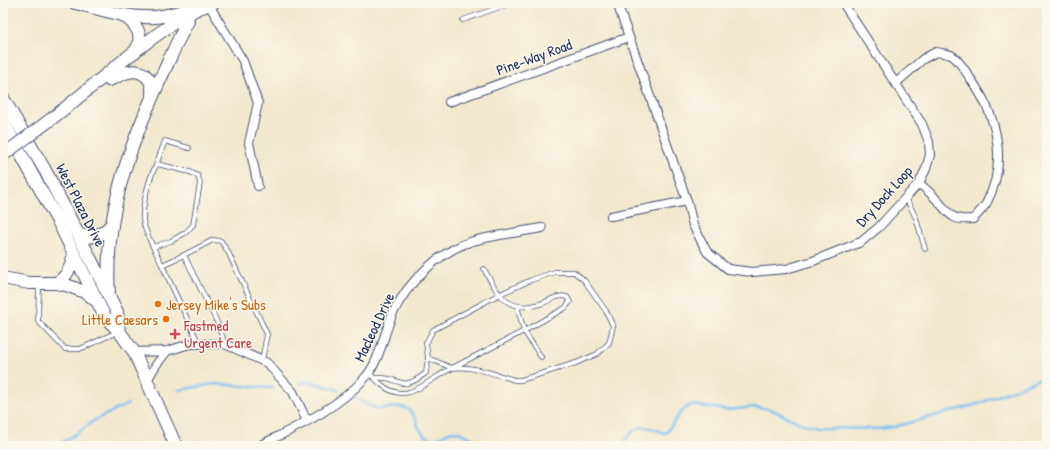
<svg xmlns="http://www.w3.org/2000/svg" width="1050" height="449" font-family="'Patrick Hand',sans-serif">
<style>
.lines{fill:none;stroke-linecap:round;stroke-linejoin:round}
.stream{stroke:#7abdf0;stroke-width:2.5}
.lane-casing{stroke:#3b4b6f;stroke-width:5.5}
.street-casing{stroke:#3b4b6f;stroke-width:10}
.primary-casing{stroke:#3b4b6f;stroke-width:14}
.lane{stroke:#fff;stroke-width:4}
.street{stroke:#fff;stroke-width:8}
.primary{stroke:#fff;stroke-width:12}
.primary-bridge-casing{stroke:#3b4b6f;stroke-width:14;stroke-linecap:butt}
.primary-bridge{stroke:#fff;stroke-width:12}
.food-dot{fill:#e8710a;stroke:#fbf7ec;stroke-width:1.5}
.health-dot{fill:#e0444e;stroke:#fbf7ec;stroke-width:1.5}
.labels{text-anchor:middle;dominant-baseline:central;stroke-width:3;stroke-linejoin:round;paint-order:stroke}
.street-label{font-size:15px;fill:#1b2f5e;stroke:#fbf7ec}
.food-label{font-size:15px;fill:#c56008;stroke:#fbf7ec;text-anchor:start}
.health-label{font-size:15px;fill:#be3a42;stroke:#fbf7ec;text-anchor:start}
</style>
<rect width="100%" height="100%" fill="#fbf7ec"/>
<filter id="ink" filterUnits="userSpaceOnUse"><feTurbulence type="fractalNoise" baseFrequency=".025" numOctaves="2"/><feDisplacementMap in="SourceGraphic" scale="8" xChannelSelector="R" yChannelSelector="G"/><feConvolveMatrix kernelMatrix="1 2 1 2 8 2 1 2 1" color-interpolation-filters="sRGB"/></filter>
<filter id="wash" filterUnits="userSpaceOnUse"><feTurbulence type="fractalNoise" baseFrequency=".012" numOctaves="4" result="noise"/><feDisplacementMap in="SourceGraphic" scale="16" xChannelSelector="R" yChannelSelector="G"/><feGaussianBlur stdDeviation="0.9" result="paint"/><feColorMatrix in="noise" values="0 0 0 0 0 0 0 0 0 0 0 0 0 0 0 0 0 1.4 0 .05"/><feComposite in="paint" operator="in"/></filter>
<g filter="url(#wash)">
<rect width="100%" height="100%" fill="#f2e8ce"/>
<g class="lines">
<path class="stream" d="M299,383L312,382L338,390
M179,390L214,384L273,388
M356,398C362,401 369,406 375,408C385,411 399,403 408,409C419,417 416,433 429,438C440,442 444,431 454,431C459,431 482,443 487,446
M56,446L73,436L95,420L128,404
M623,446C625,438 635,427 644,427C651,427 659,432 666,433L681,412L690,405H694L727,410L755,407L770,409L800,423L817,428L877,429L894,427L978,404L1047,376"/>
</g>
</g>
<g filter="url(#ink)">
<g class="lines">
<g class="lane-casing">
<path id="lane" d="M463,20L511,3
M156,165L165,141L189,148
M906,198L916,218L925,249
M153,247L171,241L185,233L193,225L200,183L198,176L190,172L157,164C149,177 140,210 144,225C148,239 156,252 162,265
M184,255L213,240L221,241L228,252L267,334L262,360
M484,269C498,294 507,314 540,304C550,301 557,294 567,297L570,302L565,308L524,331L517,306
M39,285L38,321L65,349H80L117,332
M199,344L162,265L184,255L217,322L225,344
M428,358L452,368L524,331L541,357
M368,373C374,377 377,381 382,385C409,407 428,378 451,369C466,363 500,376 515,380H521L576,363L597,354L609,343L613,326L606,311L584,280L574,272H555L531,280L498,295L433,330L426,343L428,358L426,373C397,395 402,375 377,378"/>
</g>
<g class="street-casing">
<path id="street" d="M617,3L687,201L693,225L707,252L728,269L752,272L786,269L813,261L861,242L879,227L919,183L926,169L930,155L929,142L922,124L843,3
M209,5L243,61L258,103L249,143L258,186
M896,83L923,59L936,52C940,53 946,53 951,55C959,59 967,74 972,81C997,116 1008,162 987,202C984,208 978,214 973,219C949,221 950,213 935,198C930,192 924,188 919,183
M449,102L629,37
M611,216L687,201
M134,352L167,351L190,344H225L267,363L293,392L307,421
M146,382L156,365L167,351
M259,446C294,428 337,409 364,379C381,360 383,335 393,313C408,282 439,251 473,241C495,235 519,232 542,228"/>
</g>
<g class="primary-casing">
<path id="primary" d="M75,3C101,9 128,19 155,17C167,16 178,12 189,10
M123,15C137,25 145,35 135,52
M109,80C121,75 135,65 147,77C152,82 153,87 152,94
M3,98L46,172L78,234L117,312L119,331
M3,122L59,223L105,317L119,331L134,352L176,446
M46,123C95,86 140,42 193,11C199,7 207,6 213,3
M78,234C92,240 103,235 112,224
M3,278L29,283H56L69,286L87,293L95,300
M56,283C68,277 71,266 74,254
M109,295C104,216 127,152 159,82C169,61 177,41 188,21"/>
</g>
<use href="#lane" class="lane"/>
<use href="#street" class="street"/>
<use href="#primary" class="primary"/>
<g class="primary-bridge-casing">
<path id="primary-bridge" d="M3,155L46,123"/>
</g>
<use href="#primary-bridge" class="primary-bridge"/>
</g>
</g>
<g class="food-dot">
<circle cx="158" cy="304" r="4"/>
<circle cx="166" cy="319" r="4"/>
</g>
<path class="health-dot" d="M173 328h4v4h4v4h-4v4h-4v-4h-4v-4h4z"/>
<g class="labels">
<g class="street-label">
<text transform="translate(534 57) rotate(-20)">Pine-Way Road</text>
<text transform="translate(884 196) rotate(-48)">Dry Dock Loop</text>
<text transform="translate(81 205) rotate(63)">West Plaza Drive</text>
<text transform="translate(374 327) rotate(-65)">Macleod Drive</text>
</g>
<g class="food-label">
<text x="166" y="304">Jersey Mike's Subs</text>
<text x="158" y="319" text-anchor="end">Little Caesars</text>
</g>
<g class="health-label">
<text x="184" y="325">Fastmed<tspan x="184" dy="17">Urgent Care</tspan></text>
</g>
</g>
<rect width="1050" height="449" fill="none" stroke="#fbf7ec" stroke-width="16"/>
</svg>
